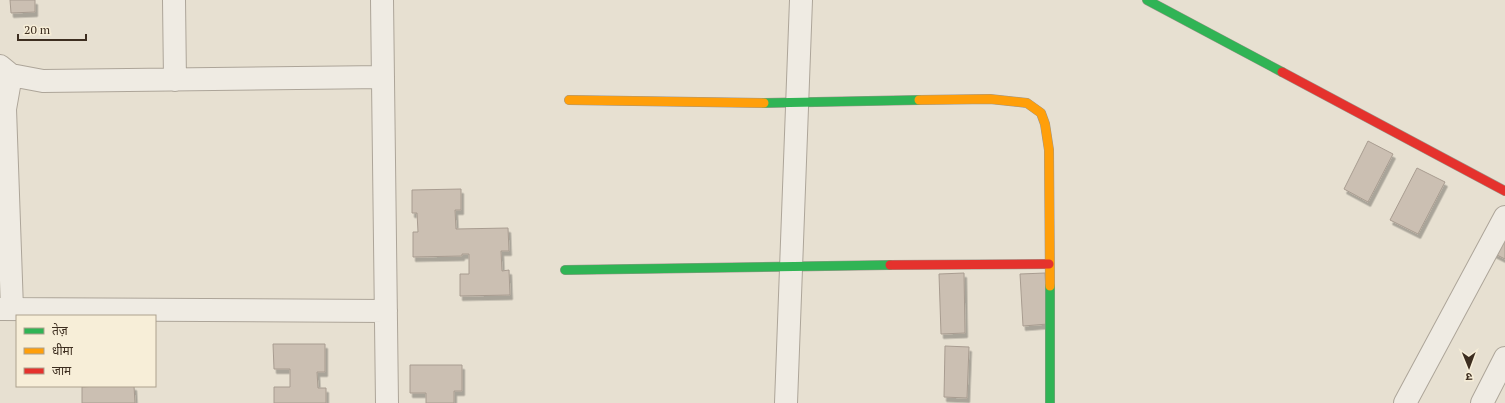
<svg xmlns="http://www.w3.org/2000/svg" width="1505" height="403" font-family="'PT Serif','Noto Sans Devanagari',serif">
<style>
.building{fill:#cbbfb2;stroke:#a89c90;filter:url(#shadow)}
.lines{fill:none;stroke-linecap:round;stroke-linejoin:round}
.street-casing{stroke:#ada599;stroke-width:24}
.fast-casing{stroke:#9c958a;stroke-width:10}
.slow-casing{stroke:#9c958a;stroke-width:10}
.jam-casing{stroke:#9c958a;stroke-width:10}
.street{stroke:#efebe3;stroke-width:22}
.fast{stroke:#30b455;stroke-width:9}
.slow{stroke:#ff9f0a;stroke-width:9}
.jam{stroke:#e5322d;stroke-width:9}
</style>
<defs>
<filter id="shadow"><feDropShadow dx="2.5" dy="4.5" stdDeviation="0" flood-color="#0004"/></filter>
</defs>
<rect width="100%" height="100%" fill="#e7e0d1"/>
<path class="building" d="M10,0H35V12L11,13Z
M1368,141L1393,154L1368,202L1344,189Z
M1417,168L1445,182L1418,234L1390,220Z
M461,189V210H455L456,229L508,228L509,251H501L502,271L509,270L510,295L460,296V274H469V254H462V256L413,257V232H418L417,213H412V190Z
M1505,230V259L1493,253Z
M964,273L965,333L941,334L939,274Z
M1045,273L1048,324L1023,326L1020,274Z
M273,344H325V372H317L318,388H326V403H274V387H290V369H274Z
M945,346L969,347L967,398L944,397Z
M410,365H462V391H454V403H426V393H410Z
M96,386H134L135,403H82V387Z"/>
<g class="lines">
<g class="street-casing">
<path id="street" d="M174,0L175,80
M382,0L387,403
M0,66L11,75L43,81L383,77
M11,75L5,109L12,309
M0,309L386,311
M786,403L801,0
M1405,403L1505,217
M1482,403L1505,358"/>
</g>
<g class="fast-casing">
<path id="fast" d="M1147,0L1282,72
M764,103L919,100
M565,270L890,265
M1050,286V403"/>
</g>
<g class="slow-casing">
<path id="slow" d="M569,100L764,103
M919,100L990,99L1027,103L1041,113L1045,124L1049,150L1050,286"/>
</g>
<g class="jam-casing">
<path id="jam" d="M1282,72L1505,191
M890,265L1049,264"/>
</g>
<use href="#street" class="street"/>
<use href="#fast" class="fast"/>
<use href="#slow" class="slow"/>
<use href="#jam" class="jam"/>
</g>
<rect x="16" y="315" width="140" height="72" fill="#f7eed8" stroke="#ada18e"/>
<rect x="24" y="328" width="20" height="6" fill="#30b455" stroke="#ada18e"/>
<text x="52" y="335" font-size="12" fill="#3d2e20">तेज़</text>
<rect x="24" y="348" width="20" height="6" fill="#ff9f0a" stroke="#ada18e"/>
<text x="52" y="355" font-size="12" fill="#3d2e20">धीमा</text>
<rect x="24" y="368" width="20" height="6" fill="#e5322d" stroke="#ada18e"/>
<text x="52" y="375" font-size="12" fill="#3d2e20">जाम</text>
<g transform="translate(1469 367) rotate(179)" stroke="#f7eed8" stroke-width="3" paint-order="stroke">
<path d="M0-3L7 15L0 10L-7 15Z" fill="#3d2e20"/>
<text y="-6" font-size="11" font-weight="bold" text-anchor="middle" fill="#3d2e20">उ</text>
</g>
<path d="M18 34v6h68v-6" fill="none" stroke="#3d2e20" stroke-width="2"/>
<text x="24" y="34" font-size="12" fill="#3d2e20" stroke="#f7eed8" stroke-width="3" paint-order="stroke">20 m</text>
</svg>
